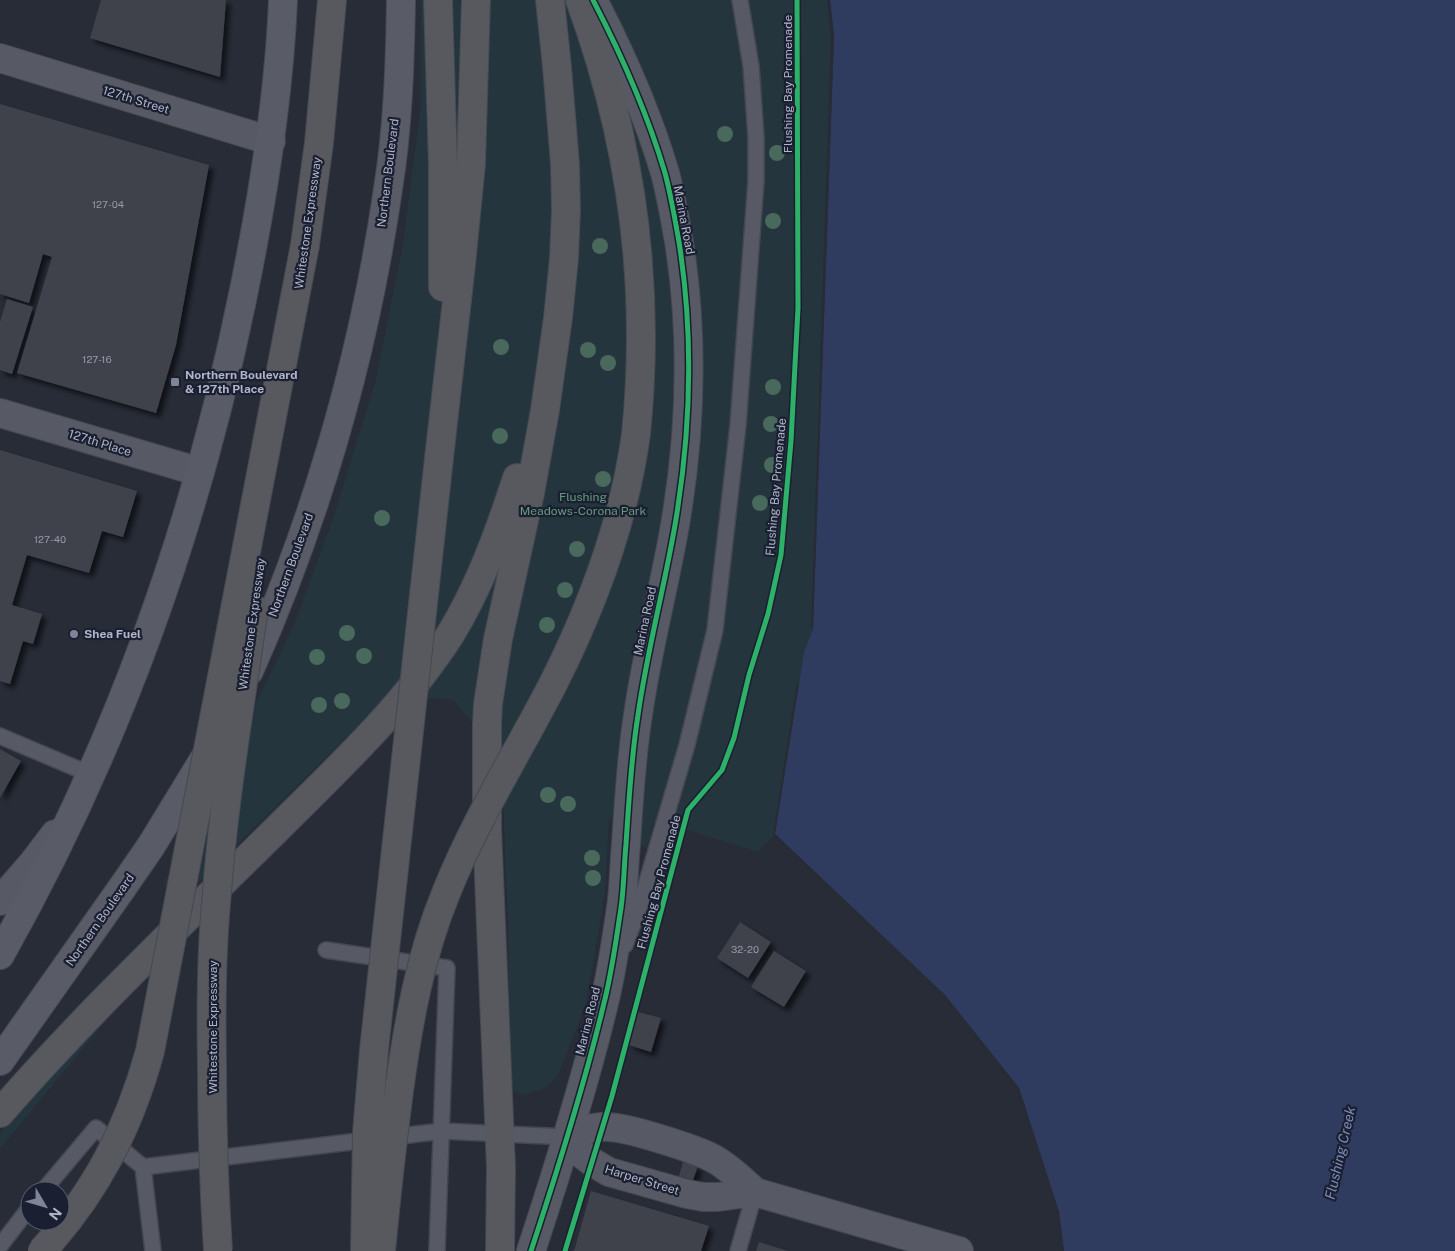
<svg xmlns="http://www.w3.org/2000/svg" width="1455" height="1251" font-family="'Public Sans',sans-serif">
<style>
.green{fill:#24353d}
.water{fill:#303c5f}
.pier{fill:#272c37}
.building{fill:#3f424c;filter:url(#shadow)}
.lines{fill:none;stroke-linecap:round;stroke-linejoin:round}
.service-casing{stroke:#434750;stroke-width:18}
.minor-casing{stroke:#434750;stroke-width:30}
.primary-casing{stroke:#444953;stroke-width:30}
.motorway-casing{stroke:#444852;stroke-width:30}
.service{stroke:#575a64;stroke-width:15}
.minor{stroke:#575a64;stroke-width:28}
.primary{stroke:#595c66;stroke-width:28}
.motorway{stroke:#58595e;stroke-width:28}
.motorway-bridge-casing{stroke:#444852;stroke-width:30;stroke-linecap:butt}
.motorway-bridge{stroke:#58595e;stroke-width:28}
.cycleway-casing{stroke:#1a2031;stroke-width:8}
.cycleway{stroke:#2db169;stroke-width:5}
.tree{fill:#49695c}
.poi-dot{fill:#808595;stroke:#1a2031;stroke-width:2}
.labels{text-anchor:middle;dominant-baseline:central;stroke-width:4.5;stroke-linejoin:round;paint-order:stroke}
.number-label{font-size:10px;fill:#9498a9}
.street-label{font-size:12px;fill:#b0b5c8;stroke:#1a2031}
.poi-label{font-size:12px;font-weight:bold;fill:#b0b5c8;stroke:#1a2031;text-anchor:start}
.park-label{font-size:12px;fill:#659b7a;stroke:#1a2031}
.water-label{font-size:14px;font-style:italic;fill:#7d8cb7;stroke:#1a2031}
</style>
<defs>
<filter id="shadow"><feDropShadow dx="4.5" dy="4.5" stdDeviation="2.5" flood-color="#0009"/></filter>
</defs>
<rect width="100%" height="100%" fill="#272c37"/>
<path class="green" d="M421,0H830L834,36L813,629L804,652L775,834L758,852L690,831L653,824L647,848L639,843L640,822L609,817L605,894L586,1003L558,1076L545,1088L523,1095L510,1088L508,921L500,727L474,725L454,700L423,698L394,687L375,709L194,887L163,886L247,723L296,620L334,516L375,383L403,244L421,103Z
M103,1024L0,1149V1133L5,1126L56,1067Z"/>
<path class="water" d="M830,0H1455V1251H1064L1059,1212L1019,1088L945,995L775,834L804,652L813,629L834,36Z"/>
<path class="pier" d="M827,0H830L834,36L813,629L811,628L831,36Z
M797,682L799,683L775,834L945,995L1019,1088L1059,1212L1064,1251H1061L1057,1213L1017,1089L943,997L773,835Z"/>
<path class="building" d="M101,0H226L220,77L90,38Z
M0,104L209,165L176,345L156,413L17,373L52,257L43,254L29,303L0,294Z
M7,299L33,307L12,374L0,370V322Z
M0,450L137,491L123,537L102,531L89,573L27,555L12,605L42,614L33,644L23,641L10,684L0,681Z
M0,749L21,761L0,798Z
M740,922L771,942L748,978L717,958Z
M774,951L806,971L784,1007L751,987Z
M638,1012L661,1018L651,1052L629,1045Z
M683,1162L698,1166L693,1180L679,1176Z
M591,1191L709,1226L701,1251H574Z
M759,1242L788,1251H756Z"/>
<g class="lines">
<g class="service-casing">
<path id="service" d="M0,736L92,775
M625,945L640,905L687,745L715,630L738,425L756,181V137L751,66L740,0
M326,950L447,968L437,1251
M143,1167L153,1251
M43,1191L96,1128L143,1167L442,1131L568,1137
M0,1246L30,1207
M738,1251L755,1192"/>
</g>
<g class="minor-casing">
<path id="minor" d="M0,58L271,141
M0,413L200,472
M0,901L33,863L55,834
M568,1137L583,1155L592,1162L609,1172L687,1194L703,1197H718L755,1192L959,1251
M568,1137C578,1132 589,1128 601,1127C622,1125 697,1149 716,1160C731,1169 743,1181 755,1192
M531,1251C558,1169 584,1087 604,1003C612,972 616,940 621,908C624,887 624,865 626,844C629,801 631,758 638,715C647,651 664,589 675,525C691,431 694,337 679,242C675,219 671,195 665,173C647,112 622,56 593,0"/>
</g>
<g class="primary-casing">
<path id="primary" d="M249,671C317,518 364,354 388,189C398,127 400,63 401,0
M0,955C118,746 198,520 245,285C264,191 279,96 283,0
M0,1061L122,888L151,846L206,756"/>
</g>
<g class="motorway-casing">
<path id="motorway" d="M438,0L443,166V287
M580,0C631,139 651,286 636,434
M305,245L319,143L332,0
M439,458L461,265L471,164L476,0
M0,1113C86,1014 182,923 276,830C338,768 402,709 450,635C480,586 499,533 517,478
M500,1251L501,1168L487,828V724L488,704L498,639L530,493L545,410L558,318L564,258L566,210L565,164L557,67L550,0"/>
</g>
<use href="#service" class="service"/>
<use href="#minor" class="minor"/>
<use href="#primary" class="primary"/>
<use href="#motorway" class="motorway"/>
<g class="motorway-bridge-casing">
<path id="motorway-bridge" d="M42,1251C96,1192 129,1128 150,1051L305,245
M218,1251C214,1189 212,1128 212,1066C211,1012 211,958 216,904C223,804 240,706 254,608
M365,1251L367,1133L374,1050L439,458
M381,1251C386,1198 392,1144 399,1091C408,1024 420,956 446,893C475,820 517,754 553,684C593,605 624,522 636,434"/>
</g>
<use href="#motorway-bridge" class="motorway-bridge"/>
<g class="cycleway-casing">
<path id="cycleway" d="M531,1251C558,1169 584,1087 604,1003C612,972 616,940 621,908C624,887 624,865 626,844C629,801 631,758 638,715C647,651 664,589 675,525C691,431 694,337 679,242C675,219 671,195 665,173C647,112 622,56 593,0
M565,1251L612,1096L688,810L722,770L734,738L749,675L768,614L781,555L791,441L798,308L797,0"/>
</g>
<use href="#cycleway" class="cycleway"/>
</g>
<g class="tree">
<circle cx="725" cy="134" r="8"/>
<circle cx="777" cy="153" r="8"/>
<circle cx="773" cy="221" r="8"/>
<circle cx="600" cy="246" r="8"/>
<circle cx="501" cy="347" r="8"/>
<circle cx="588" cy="350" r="8"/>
<circle cx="608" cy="363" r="8"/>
<circle cx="773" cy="387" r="8"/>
<circle cx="771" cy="424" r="8"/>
<circle cx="500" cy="436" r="8"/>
<circle cx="772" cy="465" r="8"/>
<circle cx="603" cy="479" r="8"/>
<circle cx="760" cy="503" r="8"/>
<circle cx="382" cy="518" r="8"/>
<circle cx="577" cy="549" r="8"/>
<circle cx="565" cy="590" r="8"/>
<circle cx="547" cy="625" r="8"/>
<circle cx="347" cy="633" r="8"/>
<circle cx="364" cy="656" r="8"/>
<circle cx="317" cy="657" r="8"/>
<circle cx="342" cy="701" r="8"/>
<circle cx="319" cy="705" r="8"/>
<circle cx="548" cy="795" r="8"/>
<circle cx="568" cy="804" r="8"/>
<circle cx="592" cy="858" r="8"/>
<circle cx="593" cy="878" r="8"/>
</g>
<g class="poi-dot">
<rect x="170" y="377" width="10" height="10" rx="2.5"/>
<circle cx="74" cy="634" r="5"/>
</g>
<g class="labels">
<g class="number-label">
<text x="108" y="204">127-04</text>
<text x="97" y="359">127-16</text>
<text x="50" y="539">127-40</text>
<text x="745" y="949">32-20</text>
</g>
<g class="street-label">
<text transform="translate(788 84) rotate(-90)">Flushing Bay Promenade</text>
<text transform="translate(136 100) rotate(17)">127th Street</text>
<text transform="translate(388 173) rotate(-83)">Northern Boulevard</text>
<text transform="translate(684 220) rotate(79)">Marina Road</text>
<text transform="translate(308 223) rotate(-82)">Whitestone Expressway</text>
<text transform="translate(100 443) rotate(17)">127th Place</text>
<text transform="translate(776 487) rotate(-85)">Flushing Bay Promenade</text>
<text transform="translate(291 565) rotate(-70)">Northern Boulevard</text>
<text transform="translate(645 621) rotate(-78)">Marina Road</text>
<text transform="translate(252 624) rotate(-82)">Whitestone Expressway</text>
<text transform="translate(659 882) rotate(-75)">Flushing Bay Promenade</text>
<text transform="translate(100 920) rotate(-55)">Northern Boulevard</text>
<text transform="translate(588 1021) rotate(-76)">Marina Road</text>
<text transform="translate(213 1027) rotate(-90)">Whitestone Expressway</text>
<text transform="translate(642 1180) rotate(17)">Harper Street</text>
</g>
<g class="poi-label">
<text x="185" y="375">Northern Boulevard<tspan x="185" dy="14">&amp; 127th Place</tspan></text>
<text x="84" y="634">Shea Fuel</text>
</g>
<g class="park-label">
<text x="583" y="497">Flushing<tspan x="583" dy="14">Meadows-Corona Park</tspan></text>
</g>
<g class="water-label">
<text transform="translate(1340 1153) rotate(-77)">Flushing Creek</text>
</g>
</g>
<g transform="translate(45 1206) rotate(128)"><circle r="24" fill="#1a2031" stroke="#565c6d"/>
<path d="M0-4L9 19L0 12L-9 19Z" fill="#808595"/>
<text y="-8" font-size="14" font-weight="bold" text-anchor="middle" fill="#b0b5c8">N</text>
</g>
</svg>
